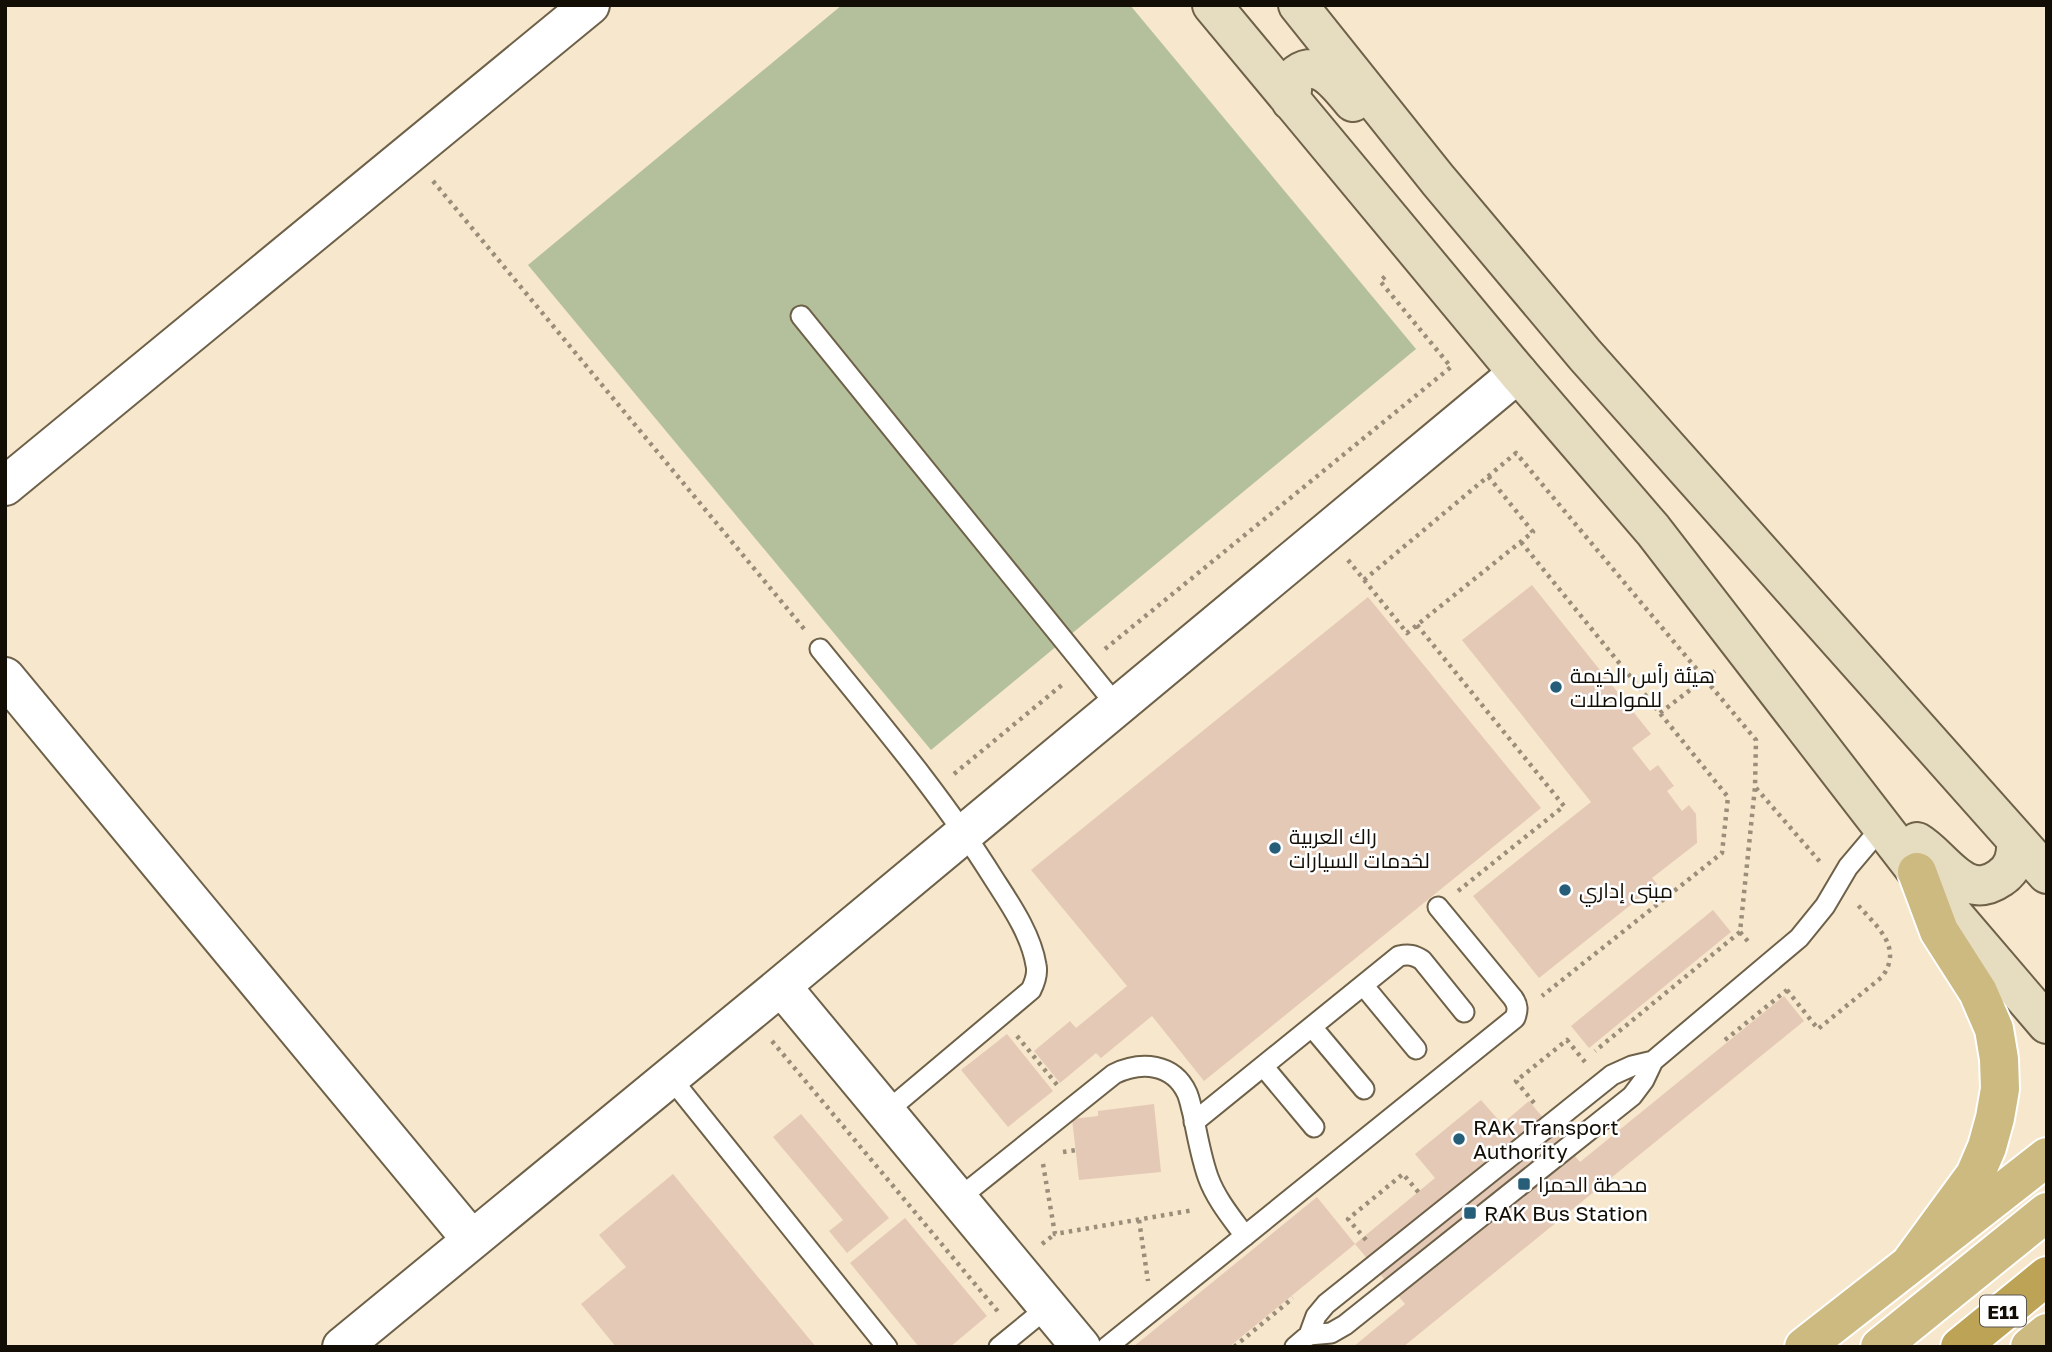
<svg xmlns="http://www.w3.org/2000/svg" width="2052" height="1352" font-family="'Golos Text',Cairo,sans-serif">
<style>
.green{fill:#b4c09b}
.building{fill:#e5c9b7}
.lines{fill:none;stroke-linecap:round;stroke-linejoin:round}
.service-casing{stroke:#6e6149;stroke-width:23}
.minor-casing{stroke:#6e6149;stroke-width:42}
.tertiary-casing{stroke:#6e6149;stroke-width:42}
.secondary-casing{stroke:#6e6149;stroke-width:42}
.primary-casing{stroke:#fff;stroke-width:42}
.trunk-casing{stroke:#fff;stroke-width:42}
.path{stroke:#9a8e7b;stroke-width:4.5;stroke-dasharray:3.5 5;stroke-linecap:butt}
.service{stroke:#fff;stroke-width:19}
.minor{stroke:#fff;stroke-width:38}
.tertiary{stroke:#fff;stroke-width:38}
.secondary{stroke:#e6dcc0;stroke-width:38}
.primary{stroke:#cdba80;stroke-width:38}
.trunk{stroke:#bca356;stroke-width:38}
.poi-dot{fill:#265d78;stroke:#fff;stroke-width:2.5}
.labels{text-anchor:middle;dominant-baseline:central;stroke-width:5;stroke-linejoin:round;paint-order:stroke}
.shield{fill:#fff;stroke:#5a5650;stroke-width:2}
.shield-label{font-size:19px;font-weight:bold;fill:#130e05}
.poi-label{font-size:21px;fill:#130e05;stroke:#fff;text-anchor:start}
</style>
<rect width="100%" height="100%" fill="#f7e7cc"/>
<path class="green" d="M842,5H1130L1416,349L931,750L528,265Z"/>
<path class="building" d="M1532,585L1651,734L1632,748L1650,771L1658,765L1674,786L1667,791L1682,811L1689,805L1696,814L1697,843L1652,878L1657,884L1539,978L1473,896L1591,802L1462,640Z
M1368,597L1541,808L1204,1081L1152,1016L1101,1058L1096,1053L1060,1083L1034,1051L1070,1021L1076,1028L1127,986L1031,870Z
M1713,910L1731,932L1589,1048L1571,1026Z
M1784,996L1804,1021L1403,1347H1353L1405,1304L1355,1244L1435,1178L1415,1154L1481,1100L1502,1124L1529,1101L1580,1162Z
M1007,1034L1053,1091L1008,1127L961,1070Z
M1154,1104L1161,1172L1079,1180L1072,1119L1098,1116V1111Z
M801,1114L889,1218L847,1253L829,1231L843,1220L773,1137Z
M673,1174L700,1207L816,1347H616L581,1304L626,1267L599,1235Z
M1317,1197L1355,1244L1229,1347H1133Z
M905,1218L987,1316L950,1347H919L850,1263Z"/>
<g class="lines">
<g class="service-casing">
<path id="service" d="M801,316L1117,706
M820,649C881,724 943,797 994,879C1010,904 1031,934 1036,965C1038,974 1035,982 1031,990L886,1112
M1363,985L1416,1049
M1312,1027L1364,1089
M1263,1066L1314,1127
M670,1077L887,1347
M1194,1122L1399,956C1409,954 1414,955 1422,960L1464,1012
M958,1199L1114,1074C1141,1061 1173,1063 1187,1093C1190,1100 1191,1107 1193,1114C1197,1135 1201,1157 1208,1177C1216,1199 1231,1217 1245,1236
M1309,1335L1331,1333L1345,1325L1632,1096L1644,1080L1653,1061
M999,1347L1048,1307
M1107,1347L1515,1018C1518,1010 1518,1005 1513,998L1438,907
M1295,1347L1309,1335L1316,1316L1326,1304L1612,1075L1632,1066L1653,1061L1799,938L1825,906L1848,867L1870,841L1884,831"/>
</g>
<g class="minor-casing">
<path id="minor" d="M5,677L472,1240
M781,986L1081,1347
M342,1347L781,986L1518,373"/>
</g>
<g class="tertiary-casing">
<path id="tertiary" d="M5,486L590,5"/>
</g>
<g class="secondary-casing">
<path id="secondary" d="M1212,5L1518,373L1653,530L1917,872L2047,1024
M1298,5L1438,180L1585,355L2047,874
M1291,101L1293,78C1317,54 1337,83 1353,102
M1917,842C1943,857 1964,903 2000,878C2014,869 2017,855 2016,840"/>
</g>
<g class="primary-casing">
<path id="primary" d="M1912,1261L1975,1175L1987,1147L1995,1118L2000,1089L1999,1059L1994,1029L1978,992L1939,931L1917,872
M1804,1347L2047,1157
M1880,1347L2047,1212
M2030,1347L2047,1333"/>
</g>
<g class="trunk-casing">
<path id="trunk" d="M1960,1347L2047,1276"/>
</g>
<path class="path" d="M433,181L805,630
M1521,542L1728,797L1722,853L1542,996
M1348,560L1407,633L1533,532L1488,476
M1364,580L1516,453L1756,740L1755,787L1740,932L1595,1051
M1417,625L1564,806L1458,891
M1105,649L1451,367L1380,281L1388,274
M1660,713L1715,671
M954,774L1063,684
M1756,788L1821,863
M1740,932L1751,945
M1787,990L1818,1029L1882,977C1904,947 1876,926 1857,904
M1017,1036L1058,1086
M1725,1040L1787,990
M772,1041L1000,1314
M1534,1103L1516,1081L1567,1040L1585,1062
M1063,1152L1076,1150
M1043,1164L1055,1234L1194,1210
M1139,1220L1148,1281
M1366,1240L1348,1219L1403,1174L1420,1194
M1042,1244L1055,1234
M1234,1347L1293,1298"/>
<use href="#service" class="service"/>
<use href="#minor" class="minor"/>
<use href="#tertiary" class="tertiary"/>
<use href="#secondary" class="secondary"/>
<use href="#primary" class="primary"/>
<use href="#trunk" class="trunk"/>
</g>
<g class="poi-dot">
<circle cx="1556" cy="687" r="7"/>
<circle cx="1275" cy="848" r="7"/>
<circle cx="1565" cy="890" r="7"/>
<circle cx="1459" cy="1139" r="7"/>
<rect x="1517" y="1177" width="14" height="14" rx="3.5"/>
<rect x="1463" y="1206" width="14" height="14" rx="3.5"/>
</g>
<g class="labels">
<rect class="shield" x="1980" y="1295.5" width="46" height="31" rx="5"/>
<g class="shield-label">
<text x="2003" y="1311">E11</text>
</g>
<g class="poi-label">
<text x="1570" y="675">هيئة رأس الخيمة<tspan x="1570" dy="24">للمواصلات</tspan></text>
<text x="1289" y="836">راك العربية<tspan x="1289" dy="24">لخدمات السيارات</tspan></text>
<text x="1579" y="890">مبنى إداري</text>
<text x="1473" y="1127">RAK Transport<tspan x="1473" dy="24">Authority</tspan></text>
<text x="1538" y="1184">محطة الحمرا</text>
<text x="1484" y="1213">RAK Bus Station</text>
</g>
</g>
<rect width="2052" height="1352" fill="none" stroke="#130e05" stroke-width="14"/>
</svg>
